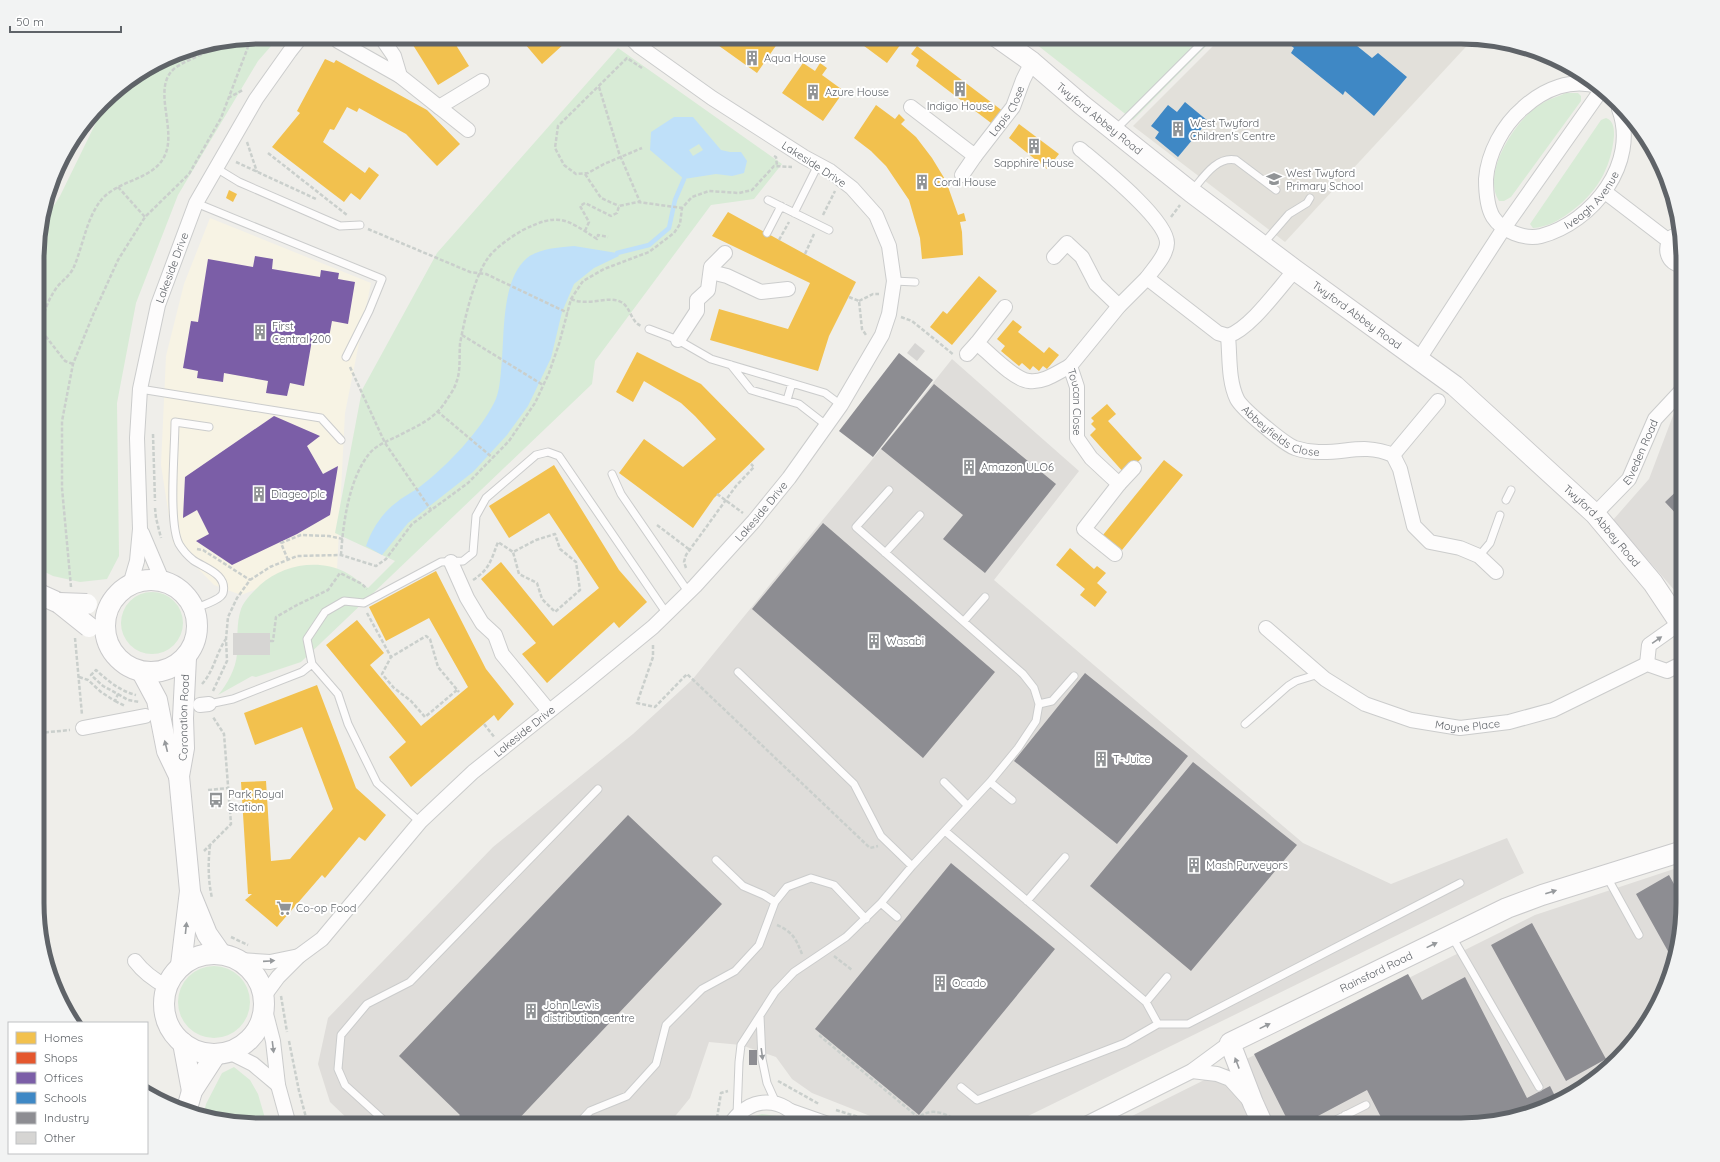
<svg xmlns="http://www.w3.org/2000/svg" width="1720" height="1162" font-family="Quicksand,sans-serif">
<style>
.commercial{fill:#f7f3e4}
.industrial{fill:#dfddda}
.education{fill:#e2e0da}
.green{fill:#d8ebd6}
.water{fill:#bfe0f9;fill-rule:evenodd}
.homes{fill:#f2c14e}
.shops{fill:#e4572e}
.offices{fill:#7b5ea7}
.schools{fill:#3f88c5}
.industry{fill:#8d8d92}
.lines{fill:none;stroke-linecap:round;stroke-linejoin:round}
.stream{stroke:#bfe0f9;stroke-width:4.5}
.building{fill:#d6d5d3}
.lane-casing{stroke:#cbcccc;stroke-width:9}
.street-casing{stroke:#cbcccc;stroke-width:16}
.secondary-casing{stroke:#cacacb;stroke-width:22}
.path{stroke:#cacfcc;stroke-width:2.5;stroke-dasharray:4 2;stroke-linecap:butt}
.lane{stroke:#fdfcfc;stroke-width:7}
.street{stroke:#fdfcfc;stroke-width:14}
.secondary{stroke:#fdfcfc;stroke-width:20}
.secondary-bridge-casing{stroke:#cacacb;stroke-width:22;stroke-linecap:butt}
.secondary-bridge{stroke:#fdfcfc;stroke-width:20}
.oneway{fill:#96999c}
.labels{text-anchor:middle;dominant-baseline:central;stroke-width:4;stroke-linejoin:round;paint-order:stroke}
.poi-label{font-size:11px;fill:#5f6368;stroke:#fff;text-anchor:start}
.street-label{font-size:11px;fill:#5f6368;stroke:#fff}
.rim{fill:none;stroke:#5f6368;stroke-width:5}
</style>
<rect width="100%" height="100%" fill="#efeeea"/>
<path class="commercial" d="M210,218L371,283L345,413L337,570L303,571L241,595L214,585L173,543L161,465L166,356L184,284Z"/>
<path class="industrial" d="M952,359L1079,471L994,580L1303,843L1391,884L1507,838L1524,873L1026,1117L994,1125H893L812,1093L792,1079L776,1057L741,1045L709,1042L690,1098L668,1125H354L330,1102L318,1064L328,1018L493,847L633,734L692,680L871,461Z
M1683,404V600L1613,520L1649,479L1674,413Z
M1683,866V917L1671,975L1637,1038L1607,1070L1560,1102L1518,1117L1461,1125H1114L1535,915Z"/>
<path class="education" d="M1222,37H1475L1285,242L1133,126Z"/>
<path class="green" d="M259,37H279L258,61L178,195L136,303L117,403L119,556L107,579L80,582L53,576L39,569V229L60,196L107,100L112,92L174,54Z
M1027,37H1215L1133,120Z
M618,48L782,164L754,199L711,205L595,361L592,384L301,662L256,677L252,676L218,695C227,685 236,668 237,654C238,639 236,624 241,609C245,599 253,592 260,585C282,565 318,558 345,572C353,576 361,583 368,588L395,561L335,533L362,390L437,253Z
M1566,93H1578L1581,96V101L1511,197L1504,201H1499C1481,173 1515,121 1538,106C1546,100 1557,97 1566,93Z
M1606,118C1614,121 1614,129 1614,136C1611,169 1596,194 1569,213C1558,221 1547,227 1533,228L1530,224L1601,120Z
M121 623a31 31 0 1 1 62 0a31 31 0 1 1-62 0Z
M178 1002a36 36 0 1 1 72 0a36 36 0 1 1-72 0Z
M234,1067L250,1080L258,1094L267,1125H245L203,1116L206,1104L222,1073Z
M762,1114L777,1116L789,1125H745L755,1116Z"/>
<path class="water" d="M674,117H693L721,150L730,152H741L747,161L744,173L732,176L716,174L684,179L650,150L651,132ZM699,144L703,150L693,156L689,150Z
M574,246L617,253L619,256L594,268L574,284L562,312L551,358L528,406L507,435L473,472L408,523L382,555L366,546C372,529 382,513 397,502C405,495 414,492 422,485C447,466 480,431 494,403C499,394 500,381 501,371C505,338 500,281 527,258C538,249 560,247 574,246Z"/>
<path class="homes" d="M408,37H451L469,66L438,85Z
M519,37H560L565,43L542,64Z
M719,37H782L757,73L715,43Z
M852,37H906L887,63Z
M917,46L1004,112L995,126L916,66L919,60L911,54Z
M325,59L334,63L336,60L427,110L460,144L437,166L406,134L359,108L357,112L347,107L334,130L330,129L323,142L365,173L369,167L379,175L360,200L351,193L344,202L272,147L300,113L297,111Z
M803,63L815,71L820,63L827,68L822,75L844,91L823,121L782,93Z
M876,105L895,119L899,114L905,120L901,124L916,137L932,158L946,181L958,215L964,213L966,221L960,222L962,232L963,255L922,259L920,238L909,200L886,166L871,151L854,138Z
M1019,124L1059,154L1047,169L1009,138Z
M229,190L237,194L233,202L226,198Z
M728,212L856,282L829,336L818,371L710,340L719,309L788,329L810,283L712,236Z
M979,276L997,291L952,345L930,327L943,311L947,314Z
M1013,320L1022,327L1018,332L1044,353L1049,347L1059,355L1047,369L1043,366L1039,371L1033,366L1030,370L1022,363L1019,366L1001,351L1005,346L997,339Z
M637,352L701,384L765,449L714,498L693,528L619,473L644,439L683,467L716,439L695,416L681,403L644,381L633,402L616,392Z
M1107,404L1116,414L1108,421L1142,458L1125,474L1090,435L1096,429L1091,424L1094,421L1091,418Z
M1164,460L1183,475L1122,550L1103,535Z
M554,465L619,570L647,602L619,628L614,622L547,683L522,654L536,643L481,579L501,562L553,626L599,588L549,513L509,538L489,506Z
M1070,548L1094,569L1097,566L1106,573L1097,583L1107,592L1095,607L1080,595L1085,589L1056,565Z
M436,571L486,669L514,704L498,721L494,715L411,787L389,757L406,742L326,645L357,620L384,653L370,665L421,726L468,687L429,618L386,641L369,607Z
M317,685L356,788L386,815L365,841L359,837L325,878L322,875L277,927L245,900L252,894H248L241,782L266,781L271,861L290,859L333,809L302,727L255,745L244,713Z"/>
<path class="shops" d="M1168,1118L1171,1125H1154Z"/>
<path class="offices" d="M255,256L273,259L272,269L320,277L321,270L339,273L338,279L355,282L348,324L332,321L328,343L312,340L304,386L290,383L287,396L266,393L268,381L224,373L223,382L197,378L198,371L183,368L191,321L198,322L208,259L253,267Z
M274,416L320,436L307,446L323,474L338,466L330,515L297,534L232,565L196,541L209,534L197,510L183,518L185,477Z"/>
<path class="schools" d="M1280,37H1346L1372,58L1378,53L1407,77L1374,116L1345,91L1343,95L1291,53L1294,48Z
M1185,102L1208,121L1178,157L1155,138L1159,132L1151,126L1168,105L1177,112Z"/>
<path class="industry" d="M899,353L933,380L873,457L839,431Z
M934,384L1056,484L985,573L943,539L963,515L881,449Z
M1683,485V521L1665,502Z
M823,523L995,672L923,758L752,609Z
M1085,673L1188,756L1117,844L1014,761Z
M1193,762L1297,845L1191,971L1090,886Z
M628,815L722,904L513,1125H450L460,1115L399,1056Z
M951,863L1055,949L919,1115L815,1029Z
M1669,875L1679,893L1683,891V917L1674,962L1636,894Z
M1532,923L1606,1059L1566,1081L1491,945Z
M1408,974L1422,1000L1465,977L1527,1098L1550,1086L1558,1102L1518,1117L1461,1125H1385L1367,1090L1301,1125H1290L1254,1054Z
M749,1050H757V1065H749Z"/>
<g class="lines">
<path class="stream" d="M617,253L649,245L669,228L675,200L684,179"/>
</g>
<path class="building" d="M915,343L925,351L917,361L907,353Z
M233,633H270V655H233Z"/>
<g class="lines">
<g class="lane-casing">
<path id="lane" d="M1115,130L1208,37
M216,168L239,182L340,226L360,225
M1191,192C1203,178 1216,156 1236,160L1276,190
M768,200L829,230
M196,203L382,279L369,311L346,357
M794,213L818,165
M767,233L781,206
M1262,245L1289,214L1307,203L1310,198
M894,281L915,282
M649,329L678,340L711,359L825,393L841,405
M731,365L751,390L799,404L826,425
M140,389L321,418L341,440
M787,400L792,383
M1672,400L1683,414
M612,474L621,494L689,593
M1506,500L1511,490
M885,553L920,515
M1479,556L1490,543L1500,515
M194,609C200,606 221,600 223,593C228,574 204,568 193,560C188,556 182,549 179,544C168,522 175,449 175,422L209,427
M964,621L985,597
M312,664L338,694L348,724L377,783L420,822
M738,672L854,784L881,836L912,866
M209,704L233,699L302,672L312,664L307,639L325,612L344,601L364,603L441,562L463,561L473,553L476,516L486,498L536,455L548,452L559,456L667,614
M1039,704L1052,701L1074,676
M1245,724L1288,686L1296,681L1319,674
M944,782L967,805
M990,782L1012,800
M945,831L1146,1002L1158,1024H1188L1460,883
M716,860L743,886L764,895L775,902
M1607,877L1639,935
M1027,901L1065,857
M881,903L897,917
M1451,935L1539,1087
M1146,1002L1167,977
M760,1016L762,1059L767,1083L776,1103
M961,1087L977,1100L1125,1043L1158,1024
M737,1115L739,1062L741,1045L775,992L794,972L846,937L881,903L912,866L990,782L1018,748L1036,721L1039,704L1034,688L1023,674L856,527L889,490
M1345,1115L1350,1125
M389,1125L345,1085L338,1069L341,1035L367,1004L410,982L598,789
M577,1125L590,1111L627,1096L656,1064L666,1025L702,989L735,971L759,945L775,902L787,887L811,878L834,885L866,919
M1248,1125L1258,1119
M1326,1125L1366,1105"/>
</g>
<g class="street-casing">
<g id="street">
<path d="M381,37L394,56L400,76L468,130"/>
<path d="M338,41L400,76"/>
<path id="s1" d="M1600,87C1572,77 1544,89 1523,108C1503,125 1488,153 1486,179C1486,190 1487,207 1493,217C1502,231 1525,240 1541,236C1593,222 1639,163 1619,109"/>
<path d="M439,107L482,81"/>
<path id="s2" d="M911,107L975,156L1013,107L1023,80L1032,62"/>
<path d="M1080,149C1099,165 1167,219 1167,243C1167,255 1154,268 1147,278"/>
<path d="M962,175L975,156"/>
<path d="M1605,192L1669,241"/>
<path d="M1681,233L1672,237C1663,249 1667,263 1683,266"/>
<path d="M1054,257L1067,243L1082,257L1096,284L1119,306"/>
<path id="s3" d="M1295,270C1278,289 1251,328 1228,336C1230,356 1228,380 1237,399C1242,409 1284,444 1295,448C1301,450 1312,452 1319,452C1347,453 1364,443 1393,455L1400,469L1414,526L1430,542L1460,548L1479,556L1496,572"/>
<path d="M711,272L727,276L761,292L788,289"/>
<path id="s4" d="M1005,307L977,343C989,353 1014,380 1029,381C1044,383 1058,372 1070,366L1077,387V438L1091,458L1119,484L1084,529L1115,554"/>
<path d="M678,340L697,311V300L708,290L711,267L725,253"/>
<path d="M967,354L977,343"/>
<path d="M1419,359L1504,228L1602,89"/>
<path d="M1070,366L1119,306L1147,278L1218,333L1228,336"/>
<path d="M1393,455L1438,401"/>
<path d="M1119,484L1134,468"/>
<path id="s5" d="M1595,514L1629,479L1655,419L1683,389"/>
<path d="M142,533L162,580"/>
<path d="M451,562L467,598L482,623L495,635L502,654L549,711"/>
<path id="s6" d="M130,585L137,561L140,529L137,438L140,389L158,305L196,203L256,99L290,51L301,37"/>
<path id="s7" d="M1266,628L1325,679L1365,704L1411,720L1460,728L1509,722L1553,710L1647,664L1667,671L1683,663"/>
<path d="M1647,664L1649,645L1680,623"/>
<path d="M200,705L209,704"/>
<path d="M83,728L145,716"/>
<path d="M240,960L270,962L299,956"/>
<path d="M135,961C144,973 154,980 167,987"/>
<path id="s8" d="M264,996L278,977L299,956L322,939L420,822L473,772L581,686L653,627L695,586L754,521L789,478L841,405L882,335L889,314L894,281L889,246L876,215L852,188L830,171L804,157L712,98L639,46L630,37"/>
<path d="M265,1010L273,1041L278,1085L289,1125"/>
<path d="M229,1052L253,1064L278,1085"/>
<path d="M1192,1071L1217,1074L1230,1079L1248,1099"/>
<path d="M791,1111L831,1125"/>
<path d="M730,1125C748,1096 784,1094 802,1125"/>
<path d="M1084,1125L1192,1071L1230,1043"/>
</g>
</g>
<g class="secondary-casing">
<g id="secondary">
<path id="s9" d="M997,37L1032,62L1082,105L1191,192L1295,270L1455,386L1595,514L1653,583L1683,628"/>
<circle cx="151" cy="626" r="46"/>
<path d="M39,594L59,603"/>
<path d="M142,672L157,700L167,751L179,776"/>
<path d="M191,895L207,934L221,954"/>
<circle cx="214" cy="1004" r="50"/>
<path id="s10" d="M181,965L190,891L179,776L184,748L183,718L186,658"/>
<path d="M183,1043L192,1091"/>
<path d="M186,1112L192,1091L216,1054"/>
<path id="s11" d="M1263,1125L1253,1103L1230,1043L1507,908L1542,895L1683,851"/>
</g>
</g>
<path class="path" d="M642,68L627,58L558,126L555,148L564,165L576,174L588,173L604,164L642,148
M599,87L619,153L640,202
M228,98L243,90
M247,142L257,172
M268,153L347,215
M774,156L776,157L777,166
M236,162L316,199
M585,174L601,198L619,206
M118,187L145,217
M823,215L835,191
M1171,217L1180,205
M368,229L470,272L486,274L568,313
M585,231L589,222L580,206L585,203L611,216L617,213L619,206L638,202L682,208
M779,240L789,222
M805,254L814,234
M849,297L859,301L862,329L866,335
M571,299C589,307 607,295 621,302C631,307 630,321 641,326
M859,301L873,294H879
M901,317L912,321L954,355
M462,335L543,385
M73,364L65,361L40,329C44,313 47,301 57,287C62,281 69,276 73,269C83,247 86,218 102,199C120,179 154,180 165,155C177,128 151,87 175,68C185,61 197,57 208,51L211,46
M350,367L385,443L431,510
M437,411L493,458
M153,434L155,501
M717,494L743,513
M155,508L156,518L161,538
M657,525L690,550
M197,549L203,550L250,580
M341,555C343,523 349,479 369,454C376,445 390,440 400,435C417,426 435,419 446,401C449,396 454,390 456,383C461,372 459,356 460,344C464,321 474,277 488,258C496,247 511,237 523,230C559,212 566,219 597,239L598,235L608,237
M288,560L281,543L301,535L329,536L343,539
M686,568L684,562L686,555L736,486L754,467L751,464
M473,580C490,569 491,560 498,542L513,552L536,540L555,534L560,549L576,562L580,590L555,612L542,599L537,583L519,574L513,552
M71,587L62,488V421L73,364L93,315L118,260L145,217L189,174L221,118L251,39
M367,613L391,657
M75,638L82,715
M270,641H273L276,617L297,605L328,590L340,573L362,584L367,589
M653,645V657L637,703L655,707L687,674L870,848L878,846
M79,677L88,680L101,692L115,701L118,694L103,686L91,675L96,670C108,681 120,691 136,695
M202,684C214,671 216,653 226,639
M457,690L425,717L411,701L394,688L382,674L391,657L426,636L430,639L438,667L459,692
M213,691L227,661L226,639L228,617L237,598L250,580L270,567L297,556L341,555L376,566L386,559L412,524L468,483L509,441L535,403L549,373L559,344L571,299L583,281L604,269L649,252L674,233L680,224L682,208L692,197L709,191L739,193L752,190L774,166L792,167
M118,694L128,700L139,702
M115,701L125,706
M484,724L495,738
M39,733L70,730
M208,790L229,788
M210,845C208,863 208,880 212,898
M204,851L231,824L224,734L213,717
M777,925C793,932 796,939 802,954
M231,937L248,945
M834,956L852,970
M281,996L287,1032
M821,1035L820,1036L919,1118C932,1104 952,1117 964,1125
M289,1041L299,1091L308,1125
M778,1081L819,1104
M836,1110L868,1120L871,1125
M717,1118L721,1093L728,1091"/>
<use href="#lane" class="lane"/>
<use href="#street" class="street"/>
<use href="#secondary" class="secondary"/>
<g class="secondary-bridge-casing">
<path id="secondary-bridge" d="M59,603L89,627
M59,603L87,604"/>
</g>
<use href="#secondary-bridge" class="secondary-bridge"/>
</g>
<defs><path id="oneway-solid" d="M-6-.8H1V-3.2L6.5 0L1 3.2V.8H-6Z"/></defs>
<g class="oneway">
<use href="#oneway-solid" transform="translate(1657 640) rotate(-35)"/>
<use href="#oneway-solid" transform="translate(166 746) rotate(-104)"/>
<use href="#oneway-solid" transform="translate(1551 892) rotate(-18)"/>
<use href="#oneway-solid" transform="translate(186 928) rotate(-84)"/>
<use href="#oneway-solid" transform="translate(1432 945) rotate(-26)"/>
<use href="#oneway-solid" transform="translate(269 961) rotate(-4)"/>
<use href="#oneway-solid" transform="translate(1265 1026) rotate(-26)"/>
<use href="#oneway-solid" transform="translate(273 1047) rotate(83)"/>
<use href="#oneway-solid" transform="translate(762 1054) rotate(82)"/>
<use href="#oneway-solid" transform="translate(1237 1063) rotate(-111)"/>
</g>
<defs>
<g id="building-bare" transform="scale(1.2)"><path d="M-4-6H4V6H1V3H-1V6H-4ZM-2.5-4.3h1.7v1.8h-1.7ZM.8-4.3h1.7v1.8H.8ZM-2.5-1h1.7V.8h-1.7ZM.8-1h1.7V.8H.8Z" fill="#919496" stroke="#fff" stroke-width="2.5" paint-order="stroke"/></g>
<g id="school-bare" transform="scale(1.2)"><path d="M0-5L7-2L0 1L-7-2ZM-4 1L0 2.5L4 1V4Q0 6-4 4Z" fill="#919496" stroke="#fff" stroke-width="2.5" paint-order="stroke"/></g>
<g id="bus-bare" transform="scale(1.2)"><path d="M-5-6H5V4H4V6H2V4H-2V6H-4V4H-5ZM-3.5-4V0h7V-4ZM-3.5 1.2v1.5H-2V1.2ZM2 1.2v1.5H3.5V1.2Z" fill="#919496" stroke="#fff" stroke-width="2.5" paint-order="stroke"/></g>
<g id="supermarket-bare" transform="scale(1.2)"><path d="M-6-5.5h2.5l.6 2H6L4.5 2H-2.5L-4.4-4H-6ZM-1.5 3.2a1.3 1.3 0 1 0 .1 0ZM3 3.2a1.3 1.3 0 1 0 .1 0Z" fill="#919496" stroke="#fff" stroke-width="2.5" paint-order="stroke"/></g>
</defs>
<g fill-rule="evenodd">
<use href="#building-bare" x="752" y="58"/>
<use href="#building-bare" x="960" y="89"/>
<use href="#building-bare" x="813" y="92"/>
<use href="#building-bare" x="1178" y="129"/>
<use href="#building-bare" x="1034" y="146"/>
<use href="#school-bare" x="1274" y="179"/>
<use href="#building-bare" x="922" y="182"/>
<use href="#building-bare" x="260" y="332"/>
<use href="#building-bare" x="969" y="467"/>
<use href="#building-bare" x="259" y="494"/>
<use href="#building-bare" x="874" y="641"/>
<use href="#building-bare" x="1101" y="759"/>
<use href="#bus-bare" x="216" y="800"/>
<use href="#building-bare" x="1194" y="865"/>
<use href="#supermarket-bare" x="284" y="908"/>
<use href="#building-bare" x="940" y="983"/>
<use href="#building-bare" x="531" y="1011"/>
</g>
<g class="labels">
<g class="poi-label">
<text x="764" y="58">Aqua House</text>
<text x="825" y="92">Azure House</text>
<text x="960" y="106" text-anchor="middle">Indigo House</text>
<text x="1190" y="123">West Twyford<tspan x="1190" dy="13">Children's Centre</tspan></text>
<text x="1034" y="163" text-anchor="middle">Sapphire House</text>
<text x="1286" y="173">West Twyford<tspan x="1286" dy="13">Primary School</tspan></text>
<text x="934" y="182">Coral House</text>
<text x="272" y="326">First<tspan x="272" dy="13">Central 200</tspan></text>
<text x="981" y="467">Amazon ULO6</text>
<text x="271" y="494">Diageo plc</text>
<text x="886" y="641">Wasabi</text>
<text x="1113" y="759">T-Juice</text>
<text x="228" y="794">Park Royal<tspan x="228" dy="13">Station</tspan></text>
<text x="1206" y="865">Mash Purveyors</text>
<text x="296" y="908">Co-op Food</text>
<text x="952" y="983">Ocado</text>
<text x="543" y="1005">John Lewis<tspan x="543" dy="13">distribution centre</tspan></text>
</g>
<g class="street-label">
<text stroke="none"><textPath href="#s2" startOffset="136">Lapis Close</textPath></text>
<text stroke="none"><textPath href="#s9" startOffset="131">Twyford Abbey Road</textPath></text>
<text transform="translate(814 164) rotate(33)">Lakeside Drive</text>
<text stroke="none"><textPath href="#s1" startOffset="323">Iveagh Avenue</textPath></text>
<text stroke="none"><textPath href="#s6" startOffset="323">Lakeside Drive</textPath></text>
<text stroke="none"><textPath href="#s9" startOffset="455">Twyford Abbey Road</textPath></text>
<text stroke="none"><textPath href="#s4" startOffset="192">Toucan Close</textPath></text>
<text stroke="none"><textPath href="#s3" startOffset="215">Abbeyfields Close</textPath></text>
<text stroke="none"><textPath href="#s5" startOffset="78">Elveden Road</textPath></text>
<text stroke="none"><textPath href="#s8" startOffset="697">Lakeside Drive</textPath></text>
<text stroke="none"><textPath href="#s9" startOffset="779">Twyford Abbey Road</textPath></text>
<text stroke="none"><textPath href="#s10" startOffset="249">Coronation Road</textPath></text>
<text stroke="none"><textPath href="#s7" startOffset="231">Moyne Place</textPath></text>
<text stroke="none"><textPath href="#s8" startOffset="373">Lakeside Drive</textPath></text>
<text stroke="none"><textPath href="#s11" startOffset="251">Rainsford Road</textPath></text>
</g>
</g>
<path d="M0 0H1720V1162H0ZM259 44H1461A215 215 0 0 1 1676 259V903A215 215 0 0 1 1461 1118H259A215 215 0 0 1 44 903V259A215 215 0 0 1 259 44Z" fill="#f2f3f3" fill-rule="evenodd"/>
<path class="rim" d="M259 44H1461A215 215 0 0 1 1676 259V903A215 215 0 0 1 1461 1118H259A215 215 0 0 1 44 903V259A215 215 0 0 1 259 44Z"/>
<rect x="8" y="1022" width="140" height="132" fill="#ffffff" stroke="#bfc1c3"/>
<rect x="16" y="1032" width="20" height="12" fill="#f2c14e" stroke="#bfc1c3"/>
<text x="44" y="1042" font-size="12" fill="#5f6368">Homes</text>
<rect x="16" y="1052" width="20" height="12" fill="#e4572e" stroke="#bfc1c3"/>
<text x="44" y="1062" font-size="12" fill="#5f6368">Shops</text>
<rect x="16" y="1072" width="20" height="12" fill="#7b5ea7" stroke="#bfc1c3"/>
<text x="44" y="1082" font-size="12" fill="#5f6368">Offices</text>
<rect x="16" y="1092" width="20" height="12" fill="#3f88c5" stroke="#bfc1c3"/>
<text x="44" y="1102" font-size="12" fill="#5f6368">Schools</text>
<rect x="16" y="1112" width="20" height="12" fill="#8d8d92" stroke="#bfc1c3"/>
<text x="44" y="1122" font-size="12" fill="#5f6368">Industry</text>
<rect x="16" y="1132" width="20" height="12" fill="#d6d5d3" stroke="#bfc1c3"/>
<text x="44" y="1142" font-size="12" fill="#5f6368">Other</text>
<path d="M10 26v6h111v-6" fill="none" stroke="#5f6368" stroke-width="2"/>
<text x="16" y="26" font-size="12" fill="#5f6368" stroke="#ffffff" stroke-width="3" paint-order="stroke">50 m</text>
</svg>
